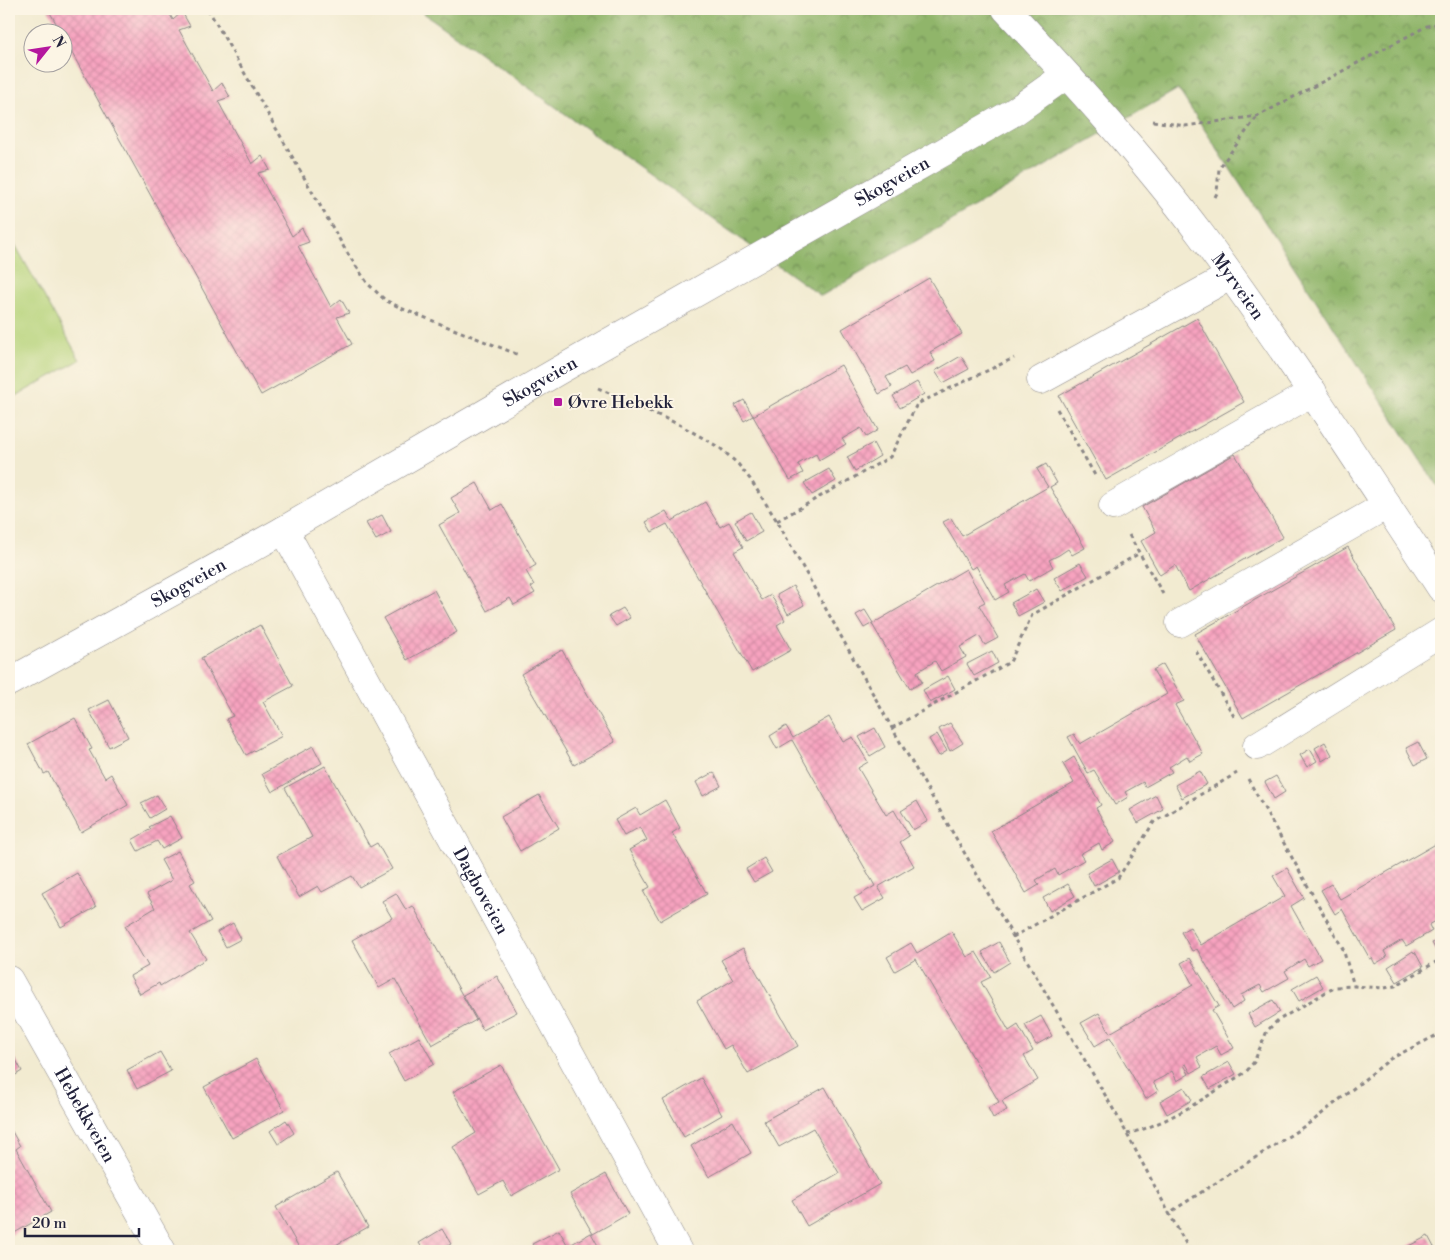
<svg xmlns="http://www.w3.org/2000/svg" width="1450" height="1260" font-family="'Libre Bodoni',serif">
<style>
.green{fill:#b6d37a;stroke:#6c7a5a}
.forest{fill:url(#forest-crowns);stroke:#596c52}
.building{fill:url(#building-cross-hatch)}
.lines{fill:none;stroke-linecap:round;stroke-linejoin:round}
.minor-casing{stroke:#8a8686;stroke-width:29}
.path{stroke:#8a8686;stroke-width:3;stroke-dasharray:4 4;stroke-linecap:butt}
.minor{stroke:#fff;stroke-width:28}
.poi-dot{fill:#b5179e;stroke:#fcf5e5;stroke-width:2}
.labels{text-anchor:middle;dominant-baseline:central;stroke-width:4;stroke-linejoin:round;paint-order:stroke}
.street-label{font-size:18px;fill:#22223b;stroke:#fcf5e5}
.poi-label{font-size:18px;fill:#22223b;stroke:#fcf5e5;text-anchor:start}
</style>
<defs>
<pattern id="forest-crowns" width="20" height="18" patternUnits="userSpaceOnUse" patternTransform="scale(1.25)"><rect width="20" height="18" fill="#90b56a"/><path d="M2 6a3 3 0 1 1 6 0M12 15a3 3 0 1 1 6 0" fill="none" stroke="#759358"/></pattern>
<pattern id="building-cross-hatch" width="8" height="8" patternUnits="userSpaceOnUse" patternTransform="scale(1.25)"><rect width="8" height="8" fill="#f7a3bf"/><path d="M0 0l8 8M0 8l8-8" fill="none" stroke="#d38ca5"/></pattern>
</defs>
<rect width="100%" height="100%" fill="#fcf5e5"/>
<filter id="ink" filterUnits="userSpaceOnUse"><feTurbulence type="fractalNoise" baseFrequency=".02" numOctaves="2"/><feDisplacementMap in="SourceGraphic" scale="10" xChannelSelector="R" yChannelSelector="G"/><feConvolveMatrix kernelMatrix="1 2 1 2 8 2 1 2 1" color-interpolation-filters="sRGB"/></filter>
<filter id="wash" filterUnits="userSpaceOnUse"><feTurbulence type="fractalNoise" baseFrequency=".0096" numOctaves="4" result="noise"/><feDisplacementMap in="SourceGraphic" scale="20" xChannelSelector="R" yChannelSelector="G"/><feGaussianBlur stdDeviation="1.12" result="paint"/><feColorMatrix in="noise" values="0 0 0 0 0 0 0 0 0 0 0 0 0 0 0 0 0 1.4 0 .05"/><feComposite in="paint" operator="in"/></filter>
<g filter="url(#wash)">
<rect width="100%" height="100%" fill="#f2ebd1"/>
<path class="green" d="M9,234L80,360L9,400Z"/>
<path class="forest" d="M418,9H1441V492L1178,89L821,296Z"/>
<g id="blocks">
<path class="building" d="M48,9H167L173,20L182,12L190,26L179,30L213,91L222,83L230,97L218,101L252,164L262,156L270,170L258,173L292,236L302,228L309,242L298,246L331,307L341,299L349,313L337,317L352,344L261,395L62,35V32H61Z
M929,278L962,334L930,352L935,361L910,375L905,367L886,377L892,387L879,394L842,329Z
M1197,318L1244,402L1106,480L1059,396Z
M961,356L969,369L943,383L935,371Z
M841,365L878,430L866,437L861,428L842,439L846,444L819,460L816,454L798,464L803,473L790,480L753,416L744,421L735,405L744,400L753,416Z
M917,382L924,394L900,408L893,396Z
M873,443L880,456L855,471L847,457Z
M1235,454L1283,537L1189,591L1175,565L1160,575L1141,541L1156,532L1142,507Z
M1046,464L1057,483L1050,487L1085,548L1072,555L1068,549L1059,555L1049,560L1053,567L1029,581L1025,574L1014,580L1005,585L1009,592L995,600L976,566L971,569L943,522L951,518L962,536L1048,487L1037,469Z
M829,469L836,481L812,495L804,483Z
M477,483L492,510L502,504L536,565L526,571L534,585L531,587L535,593L514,605L510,598L487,611L439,525L460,513L451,498Z
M705,502L720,527L729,522L743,547L734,552L762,600L771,595L785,620L777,625L791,650L752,672L667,524L652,532L646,522L666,511L672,521Z
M751,512L762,532L746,541L735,521Z
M382,515L391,532L376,540L366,523Z
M1348,547L1396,630L1243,718L1195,634Z
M1080,563L1088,576L1062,591L1054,578Z
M966,569L985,602L979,605L998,638L985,645L979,636L960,647L966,657L941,671L935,661L917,672L922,682L910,689L872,624Z
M793,586L804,605L788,614L777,595Z
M1036,589L1044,602L1018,616L1011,603Z
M434,590L457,632L407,660L383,618Z
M623,608L630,618L616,626L609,616Z
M865,610L873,623L864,628L856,615Z
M260,625L293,686L263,702L282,736L246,755L226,719L233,716L201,658Z
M562,650L615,742L574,765L521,674Z
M992,651L998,663L974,676L967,664Z
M1163,664L1184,701L1175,705L1203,754L1190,761L1187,756L1169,767L1172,772L1145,787L1143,782L1125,792L1128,797L1115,805L1094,770L1088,773L1068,737L1074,734L1080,744L1167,694L1153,670Z
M948,676L955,689L930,703L923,690Z
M109,700L128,737L109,747L89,710Z
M829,717L843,742L853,737L868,762L858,768L886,815L894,810L909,836L900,842L914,866L878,887L885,898L862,911L854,898L875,886L792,740L777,749L770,736L786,726L793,738Z
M75,718L92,749L89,750L105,778L111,774L128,805L81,832L48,772L44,774L28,744Z
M950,723L963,743L950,751L939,729Z
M875,728L885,747L870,756L859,737Z
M937,734L947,751L939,756L929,739Z
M1325,742L1332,755L1322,761L1315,748Z
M1418,742L1427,759L1415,765L1406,748Z
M313,746L322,763L272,792L262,774Z
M1310,749L1317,761L1307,767L1300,755Z
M1074,757L1101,805L1096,808L1115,842L1102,850L1099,843L1080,854L1084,860L1058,875L1055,869L1036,880L1039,885L1026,893L991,831L1074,783L1063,764Z
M325,766L370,847L377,843L392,869L359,887L352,876L322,892L318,886L299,897L277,856L312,837L285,788Z
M1200,771L1207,784L1182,798L1175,785Z
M714,772L721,786L703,796L696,782Z
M1276,776L1285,792L1274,799L1265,782Z
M157,795L165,809L150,818L141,803Z
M539,795L559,828L520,851L501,817Z
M1156,795L1163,809L1138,823L1130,810Z
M665,800L680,828L672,833L707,894L660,921L643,891L650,887L629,850L647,840L640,827L624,836L615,820L636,808L640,815Z
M917,801L928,821L913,830L901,811Z
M170,816L182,838L162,849L157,841L138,851L132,840L151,829L149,827Z
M1441,841V918L1429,925L1432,931L1406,946L1402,940L1384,951L1387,957L1375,964L1372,958L1370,959L1342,909L1335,914L1321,890L1331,884L1340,899Z
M178,851L195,881L190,884L211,921L190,933L206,959L160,986L159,983L140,994L130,976L148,966L125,926L155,908L147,894L172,880L161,860Z
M764,858L772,872L754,882L746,869Z
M1112,859L1119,872L1094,886L1087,873Z
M1287,868L1304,898L1291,906L1321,959L1308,966L1304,959L1285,971L1289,978L1264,992L1260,985L1241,995L1244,1001L1232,1009L1197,949L1192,951L1181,932L1190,927L1201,945L1285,896L1273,876Z
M77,873L96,907L61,927L42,893Z
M1068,884L1075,896L1050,911L1043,898Z
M396,893L406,910L413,906L476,1020L432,1045L395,979L379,988L352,940L392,918L382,901Z
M233,923L241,939L226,947L217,932Z
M952,932L967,957L976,952L991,977L981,982L1009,1031L1018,1025L1033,1051L1024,1056L1038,1080L1002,1101L1007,1110L993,1118L988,1108L999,1102L916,959L895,971L887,957L911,943L917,953Z
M1441,938V960L1432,943Z
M999,942L1010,962L994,972L982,952Z
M743,948L798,1046L748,1074L731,1045L724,1049L697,1001L733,980L721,960Z
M1413,951L1414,953L1415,952L1423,967L1397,982L1388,967Z
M1190,958L1219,1006L1212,1010L1234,1048L1221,1055L1216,1046L1197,1057L1202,1067L1191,1073L1186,1064L1184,1065L1189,1074L1177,1081L1172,1071L1163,1077L1153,1082L1158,1091L1146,1099L1110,1037L1095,1046L1081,1023L1099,1013L1110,1033L1193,985L1181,963Z
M1316,975L1323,987L1299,1001L1292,989Z
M497,976L517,1012L483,1030L463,995Z
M1273,1000L1280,1012L1255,1027L1248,1014Z
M1041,1016L1052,1036L1036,1045L1025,1025Z
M419,1037L434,1064L404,1081L389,1054Z
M9,1047L22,1071L9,1079Z
M160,1052L171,1071L137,1089L127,1070Z
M256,1059L284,1110L232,1138L204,1087Z
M1229,1062L1236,1074L1210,1089L1203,1077Z
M501,1065L559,1169L511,1196L503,1181L479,1194L453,1147L476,1133L453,1092Z
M701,1078L722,1115L684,1137L663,1100Z
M825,1087L880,1184L807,1226L792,1200L839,1173L813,1128L779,1147L764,1121Z
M1184,1087L1192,1100L1167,1114L1160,1101Z
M286,1120L294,1133L278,1144L270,1131Z
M733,1121L751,1153L709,1177L691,1146Z
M9,1126L20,1146L16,1149L51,1212L9,1236Z
M337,1172L368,1227L325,1251H301L276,1207Z
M606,1174L628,1214L593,1234L570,1194Z
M442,1229L451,1244L439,1251H424L419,1243Z
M559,1230L568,1246L591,1233L601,1251H536L532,1244Z
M1428,1236L1436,1251H1399Z"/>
</g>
</g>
<g filter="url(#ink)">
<use href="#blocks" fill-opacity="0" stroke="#8a8686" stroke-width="1"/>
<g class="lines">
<g class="minor-casing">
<g id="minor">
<path id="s1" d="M1006,9C1074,82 1141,155 1201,235C1286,350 1363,469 1441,588"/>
<path d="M1041,380L1230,276"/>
<path d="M1113,506L1313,392"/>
<path id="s2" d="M284,530L678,1251"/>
<path d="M1180,623L1387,505"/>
<path id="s3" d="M9,682L284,530L558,371L1014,112L1066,75"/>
<path d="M1257,746L1441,632"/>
<path id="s4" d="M9,980L162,1251"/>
</g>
</g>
<path class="path" d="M208,9L346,251L368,284L385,300L403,309L519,355
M1153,121L1185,126L1258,116L1427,26L1441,23
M1215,197L1217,193L1219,168L1257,117
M598,388L680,425L703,438L720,448L738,464L750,479L777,521L892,728L1119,1119L1169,1213
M1057,409L1096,477
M777,521L890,457L917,404L1014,358
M1129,535L1163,594
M1196,651L1236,720
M892,728L1010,662L1032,615L1140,553
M1248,779L1343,949L1354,986
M1013,937L1118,878L1154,822L1237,773
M1127,1134C1171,1123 1208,1095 1246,1072L1254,1062L1267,1031L1277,1021L1326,992L1336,987L1354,986L1385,988L1395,986L1441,959
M1190,1251L1169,1213L1314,1120L1390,1059L1441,1033"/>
<use href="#minor" class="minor"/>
</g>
</g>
<rect class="poi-dot" x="553" y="397" width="10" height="10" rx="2.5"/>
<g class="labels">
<g class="street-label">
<text stroke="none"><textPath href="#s3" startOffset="1015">Skogveien</textPath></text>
<text stroke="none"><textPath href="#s1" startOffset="362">Myrveien</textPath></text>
<text stroke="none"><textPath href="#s3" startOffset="610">Skogveien</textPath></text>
<text stroke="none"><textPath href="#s3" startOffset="205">Skogveien</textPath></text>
<text stroke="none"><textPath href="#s2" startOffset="411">Dagboveien</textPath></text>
<text stroke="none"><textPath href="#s4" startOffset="155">Hebekkveien</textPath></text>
</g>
<g class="poi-label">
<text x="568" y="402">Øvre Hebekk</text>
</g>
</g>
<rect width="1450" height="1260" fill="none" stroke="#fcf5e5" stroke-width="30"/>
<g transform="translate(48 48) rotate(60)"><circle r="24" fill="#fcf5e5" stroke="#a5a1a1"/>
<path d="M0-4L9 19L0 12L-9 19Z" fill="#b5179e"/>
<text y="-8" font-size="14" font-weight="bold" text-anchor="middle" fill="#22223b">N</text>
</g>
<path d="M25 1228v8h114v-8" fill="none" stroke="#22223b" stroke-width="2.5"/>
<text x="32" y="1228" font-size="15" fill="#22223b" stroke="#fcf5e5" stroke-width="4" paint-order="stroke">20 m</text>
</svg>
